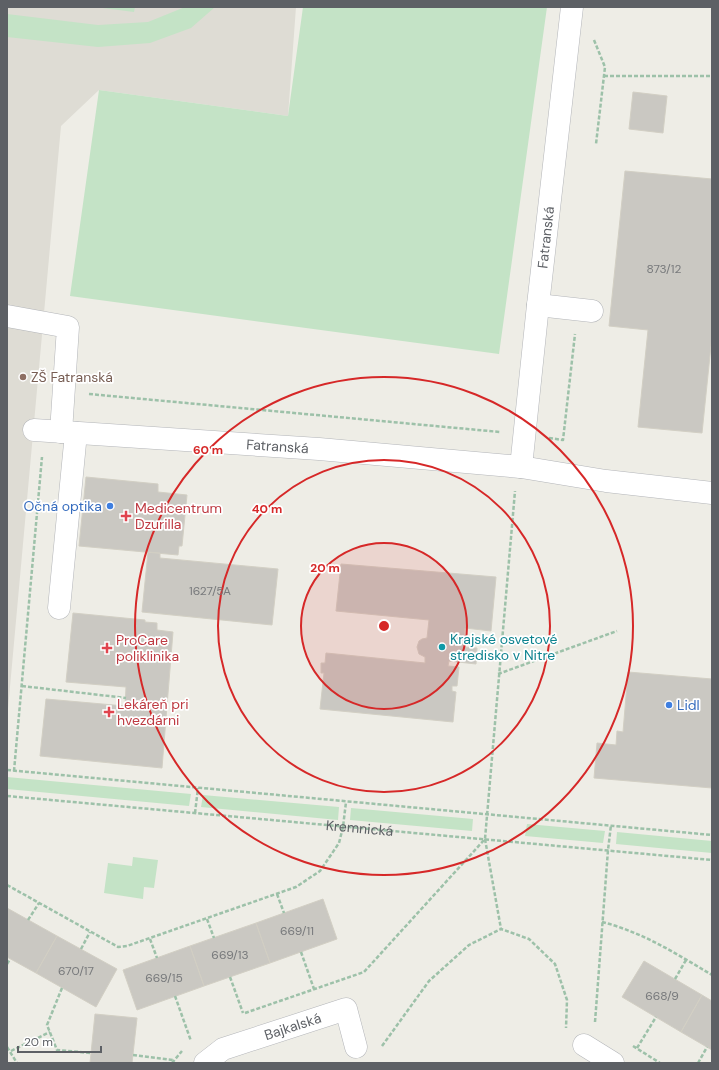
<svg xmlns="http://www.w3.org/2000/svg" width="719" height="1070" font-family="'DM Sans',sans-serif">
<style>
.education{fill:#dedcd4}
.green{fill:#c4e3c6}
.building{fill:#cac8c2;stroke:#d2cfc4}
.lines{fill:none;stroke-linecap:round;stroke-linejoin:round}
.minor-casing{stroke:#b3b5b9;stroke-width:23}
.path{stroke:#9dc1a9;stroke-width:2.5;stroke-dasharray:4 2;stroke-linecap:butt}
.minor{stroke:#fff;stroke-width:22}
.ring{fill:none;stroke:#d62828;stroke-width:2}
.education-dot{fill:#8d6e63;stroke:#fff;stroke-width:1.5}
.shop-dot{fill:#3f7fe0;stroke:#fff;stroke-width:1.5}
.health-dot{fill:#e0444e;stroke:#fff;stroke-width:1.5}
.culture-dot{fill:#0f9aa8;stroke:#fff;stroke-width:1.5}
.labels{text-anchor:middle;dominant-baseline:central;stroke-width:3.5;stroke-linejoin:round;paint-order:stroke}
.number-label{font-size:12px;fill:#787a7c}
.street-label{font-size:14px;fill:#5d6065;stroke:#fff}
.education-label{font-size:14px;fill:#785e54;stroke:#fff;text-anchor:start}
.shop-label{font-size:14px;fill:#366cbe;stroke:#fff;text-anchor:end}
.health-label{font-size:14px;fill:#be3a42;stroke:#fff;text-anchor:start}
.culture-label{font-size:14px;fill:#0d838f;stroke:#fff;text-anchor:start}
.centre{fill:#d62828;stroke:#fff;stroke-width:2}
.ring-label{font-size:12px;text-anchor:middle;font-weight:bold;fill:#d62828;stroke:#fff;stroke-width:3.5;stroke-linejoin:round;paint-order:stroke}
</style>
<rect width="100%" height="100%" fill="#eeede6"/>
<path class="education" d="M7,7H296L288,116L99,90L61,126L7,720Z"/>
<path class="green" d="M95,7H135L134,12Z
M185,7H215L191,28L150,43L98,47L7,37V14L98,25L148,22Z
M303,7H547L499,354L70,296L99,90L288,116Z
M7,777L191,794L189,806L7,789Z
M203,795L339,807L338,820L201,807Z
M351,808L473,819L472,831L350,820Z
M527,824L605,831L603,843L525,836Z
M617,832L712,841V853L616,844Z
M133,857L158,860L154,888L144,887L143,899L104,893L108,863L132,866Z"/>
<path class="building" d="M633,92L667,96L663,133L629,129Z
M625,171L712,179V336L702,433L638,427L648,330L609,326Z
M86,477L158,484V492L187,495L182,546H179L178,555L79,546Z
M148,552L160,553V558L278,569L272,625L142,612Z
M341,564L496,577L491,631L465,628L464,647L477,648L476,664L449,661L448,666L459,667L457,686H452V691L456,692L453,722L320,709L324,673H321V663H325L326,653L425,663V657L419,654L417,647L419,641L422,639L427,638L429,620L336,611Z
M73,613L145,620V622L157,623V630L173,632L162,768L40,756L46,699L125,706L126,687L66,682Z
M628,672L712,679V788L594,778L597,743L616,745L617,731L623,732Z
M323,899L337,939L270,963L256,923Z
M7,908L57,936L36,973L7,957Z
M256,923L270,963L204,986L190,946Z
M57,936L117,969L96,1007L36,973Z
M190,946L204,986L137,1010L123,970Z
M644,961L702,995L681,1032L622,997Z
M702,995L712,1001V1050L681,1032Z
M95,1014L137,1018L132,1063H90Z"/>
<g class="lines">
<g class="minor-casing">
<g id="minor">
<path d="M538,305L592,311"/>
<path d="M7,316L68,327L61,432"/>
<path id="s2" d="M34,430L319,449L521,467L606,481L712,493"/>
<path id="s3" d="M521,467L538,305L572,7"/>
<path d="M59,608L76,433"/>
<path d="M584,1045L613,1063"/>
<path id="s4" d="M205,1063L223,1049L346,1009L356,1047"/>
</g>
</g>
<g class="path">
<path d="M594,40L605,67L596,144"/>
<path d="M604,76H712"/>
<path d="M89,394L500,432"/>
<path d="M549,438L563,440L575,334"/>
<path d="M498,674L617,631"/>
<path d="M22,686L126,698"/>
<path d="M7,770L712,835"/>
<path d="M14,771L42,457"/>
<path id="s1" d="M7,796L712,860"/>
<path d="M195,813L198,788"/>
<path d="M485,839L501,929"/>
<path d="M7,885L111,943L118,947L127,946L296,887L320,871L339,843L343,827L346,802"/>
<path d="M277,894L284,913"/>
<path d="M207,919L214,938"/>
<path d="M28,920L39,903"/>
<path d="M602,922C642,932 677,954 712,975"/>
<path d="M150,939L157,958"/>
<path d="M81,949L90,932"/>
<path d="M301,952L314,989"/>
<path d="M7,964L10,959"/>
<path d="M230,977L243,1013"/>
<path d="M675,979L686,960"/>
<path d="M62,988L47,1025L57,1050L91,1053"/>
<path d="M175,996L191,1041"/>
<path d="M245,1013L364,972L485,839L515,491"/>
<path d="M595,1022L608,850L611,825"/>
<path d="M382,1046L429,981L469,945L501,929L529,939L555,964L567,1000L566,1028"/>
<path d="M633,1046L660,1063"/>
<path d="M7,1047L17,1063"/>
<path d="M637,1048L656,1017"/>
<path d="M11,1051L50,1032"/>
<path d="M133,1055L173,1060"/>
<path d="M172,1063L182,1051"/>
<path d="M698,1063L707,1047"/>
</g>
<use href="#minor" class="minor"/>
</g>
<circle cx="384" cy="626" r="83" fill="#d62828" fill-opacity=".12"/>
<g class="ring">
<circle cx="384" cy="626" r="83"/>
<circle cx="384" cy="626" r="166"/>
<circle cx="384" cy="626" r="249"/>
</g>
<circle class="education-dot" cx="23" cy="377" r="4"/>
<g class="shop-dot">
<circle cx="110" cy="506" r="4"/>
<circle cx="669" cy="705" r="4"/>
</g>
<g class="health-dot">
<path d="M124 510h4v4h4v4h-4v4h-4v-4h-4v-4h4z"/>
<path d="M105 642h4v4h4v4h-4v4h-4v-4h-4v-4h4z"/>
<path d="M107 706h4v4h4v4h-4v4h-4v-4h-4v-4h4z"/>
</g>
<circle class="culture-dot" cx="442" cy="647" r="4"/>
<g class="labels">
<g class="number-label">
<text x="664" y="269">873/12</text>
<text x="210" y="591">1627/5A</text>
<text x="297" y="931">669/11</text>
<text x="230" y="955">669/13</text>
<text x="76" y="971">670/17</text>
<text x="164" y="978">669/15</text>
<text x="662" y="996">668/9</text>
</g>
<g class="street-label">
<text stroke="none"><textPath href="#s3" startOffset="231">Fatranská</textPath></text>
<text stroke="none"><textPath href="#s2" startOffset="244">Fatranská</textPath></text>
<text stroke="none"><textPath href="#s1" startOffset="354">Kremnická</textPath></text>
<text stroke="none"><textPath href="#s4" startOffset="96">Bajkalská</textPath></text>
</g>
<g class="education-label">
<text x="31" y="377">ZŠ Fatranská</text>
</g>
<g class="shop-label">
<text x="102" y="506">Očná optika</text>
<text x="677" y="705" text-anchor="start">Lidl</text>
</g>
<g class="health-label">
<text x="135" y="508">Medicentrum<tspan x="135" dy="16">Dzurilla</tspan></text>
<text x="116" y="640">ProCare<tspan x="116" dy="16">poliklinika</tspan></text>
<text x="117" y="704">Lekáreň pri<tspan x="117" dy="16">hvezdárni</tspan></text>
</g>
<g class="culture-label">
<text x="450" y="639">Krajské osvetové<tspan x="450" dy="16">stredisko v Nitre</tspan></text>
</g>
</g>
<circle cx="384" cy="626" r="6" class="centre"/>
<g class="ring-label">
<text x="208" y="454">60 m</text>
<text x="267" y="513">40 m</text>
<text x="325" y="572">20 m</text>
</g>
<rect width="719" height="1070" fill="none" stroke="#5d6065" stroke-width="16"/>
<path d="M18 1046v6h83v-6" fill="none" stroke="#5d6065" stroke-width="2"/>
<text x="24" y="1046" font-size="12" fill="#5d6065" stroke="#ffffff" stroke-width="3" paint-order="stroke">20 m</text>
</svg>
